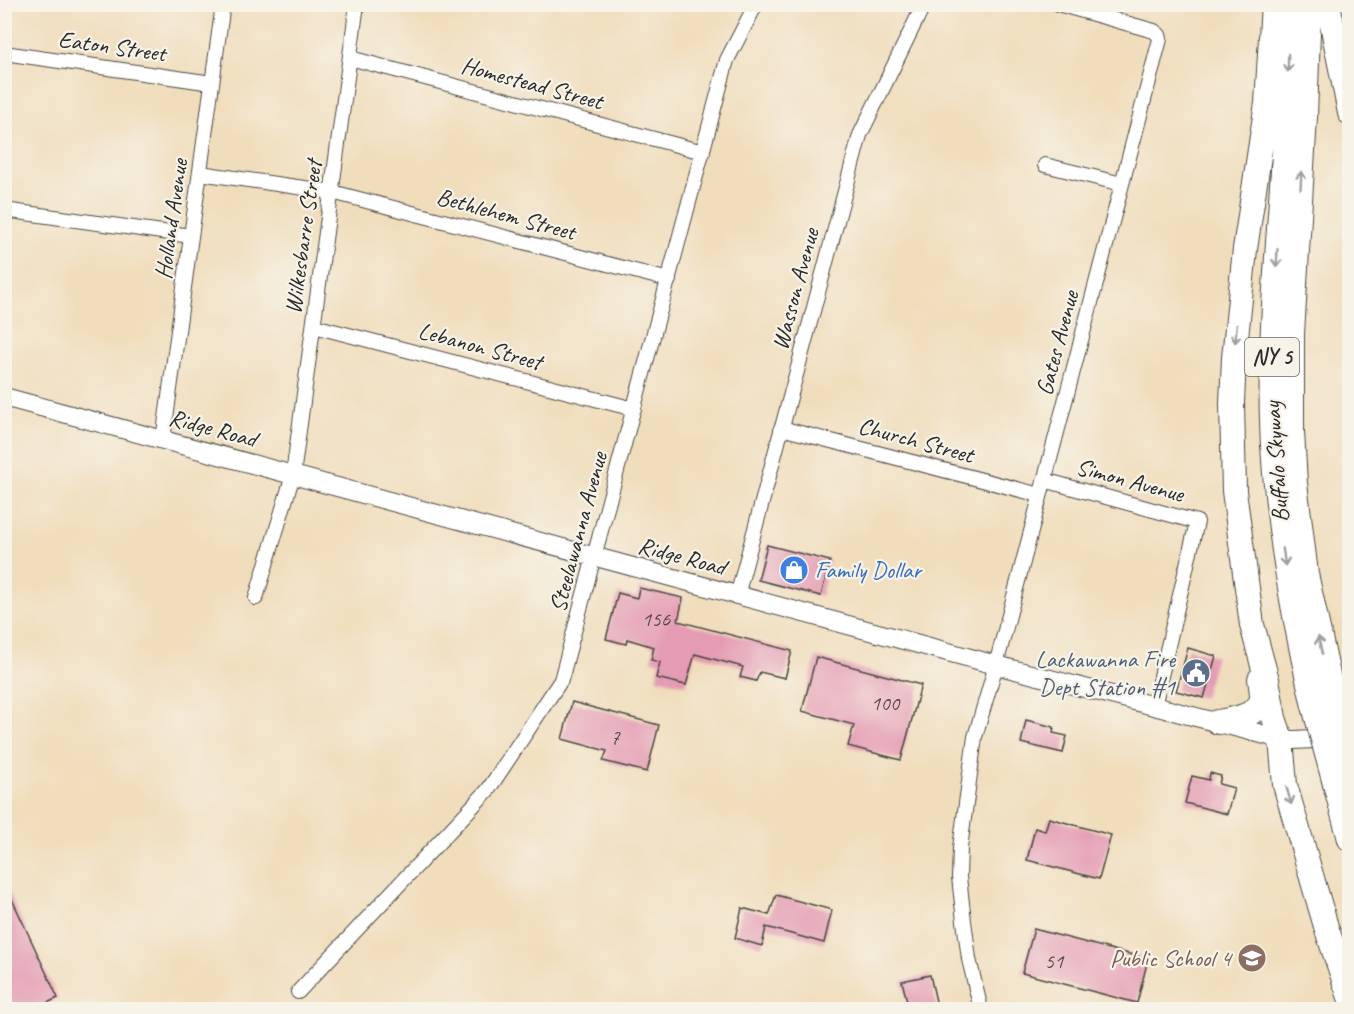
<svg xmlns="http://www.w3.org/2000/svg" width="1354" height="1014" font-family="Caveat,sans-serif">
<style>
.building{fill:#e49bb3}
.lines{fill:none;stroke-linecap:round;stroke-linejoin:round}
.minor-casing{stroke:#494641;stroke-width:16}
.secondary-casing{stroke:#494641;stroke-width:20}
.motorway-casing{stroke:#494641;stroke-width:26}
.minor{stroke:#fff;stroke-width:14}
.secondary{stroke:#fff;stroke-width:18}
.motorway{stroke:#fff;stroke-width:24}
.motorway-bridge-casing{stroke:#494641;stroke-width:26;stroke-linecap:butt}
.motorway-bridge{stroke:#fff;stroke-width:24}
.oneway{stroke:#a0a0a0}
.labels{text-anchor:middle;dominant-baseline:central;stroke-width:4.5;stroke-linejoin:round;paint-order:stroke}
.number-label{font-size:21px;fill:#59474d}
.shield{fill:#f7f3e8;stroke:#686764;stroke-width:1.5}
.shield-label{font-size:22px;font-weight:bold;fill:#2b2b2b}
.street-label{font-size:24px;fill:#2b2b2b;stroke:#f7f3e8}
.shop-label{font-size:24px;fill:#366cbe;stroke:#f7f3e8;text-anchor:start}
.service-label{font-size:24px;fill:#4e5e75;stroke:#f7f3e8;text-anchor:end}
.education-label{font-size:24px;fill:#785e54;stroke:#f7f3e8;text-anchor:end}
</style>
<rect width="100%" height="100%" fill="#f7f3e8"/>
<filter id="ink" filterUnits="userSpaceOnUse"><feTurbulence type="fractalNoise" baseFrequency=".0167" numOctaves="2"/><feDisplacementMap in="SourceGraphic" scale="12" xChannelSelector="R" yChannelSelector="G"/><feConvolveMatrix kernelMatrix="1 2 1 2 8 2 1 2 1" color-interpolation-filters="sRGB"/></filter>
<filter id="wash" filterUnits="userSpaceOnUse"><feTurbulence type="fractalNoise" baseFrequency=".008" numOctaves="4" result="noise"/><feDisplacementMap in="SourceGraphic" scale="24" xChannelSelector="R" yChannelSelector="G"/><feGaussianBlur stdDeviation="1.35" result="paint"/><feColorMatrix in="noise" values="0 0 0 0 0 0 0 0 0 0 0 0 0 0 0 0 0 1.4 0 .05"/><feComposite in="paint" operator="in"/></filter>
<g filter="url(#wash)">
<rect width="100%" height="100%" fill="#f0ddbc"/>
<g id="blocks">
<path class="building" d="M767,545L830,561L821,596L758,580Z
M639,588L683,598L678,621L792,651L785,678L760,672L756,681L740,677L743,667L695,654L686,685L656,678L660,662L651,660L654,647L627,639L626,644L606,639L618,593L637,598Z
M1188,648L1216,656L1204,698L1176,691Z
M816,657L921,685L901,760L848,746L854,725L802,711Z
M572,702L659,725L647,772L603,761L607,751L562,739Z
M1026,720L1054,727L1053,733L1067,736L1063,753L1021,743Z
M1210,773L1221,776L1219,784L1234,788L1227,814L1185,803L1192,776L1209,780Z
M1049,818L1111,835L1099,879L1027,860L1035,828L1045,831Z
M4,882L58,998L31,1010H4Z
M776,895L832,910L824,943L766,927L762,946L735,938L742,908L769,915Z
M1034,929L1148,959L1137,1003L1022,973Z
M930,975L938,1010H909L902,981Z"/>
</g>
</g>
<g filter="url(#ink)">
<use href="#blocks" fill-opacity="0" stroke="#494641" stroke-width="1.5"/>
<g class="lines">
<g class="minor-casing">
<path id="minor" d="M4,53L212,83
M350,58L703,152
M1045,165L1122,184
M200,173L332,192L669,280
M4,210L191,236
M314,326L634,409
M781,428L1040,495
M163,440L223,4
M1044,480L1197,522L1154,706
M737,596L860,135L924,4
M256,598L293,475L357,4
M298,992L488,790L561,680L727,60L756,4
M981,1010L969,959L964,921L959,877L960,848L975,737L996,665L1160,39L1159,35L1154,31L1058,4"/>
</g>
<g class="secondary-casing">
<path id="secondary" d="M4,397L996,665L1281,739L1294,740L1333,738"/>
</g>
<g class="motorway-casing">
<path id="motorway" d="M1273,4L1267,103L1245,249L1234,358L1232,403L1234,491L1252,625L1267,680L1274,718L1281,739L1285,785L1327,930L1350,997
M1309,4L1305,117L1292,334V432L1295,483L1306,574L1334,702
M1328,4L1350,113
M1289,13C1288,48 1288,83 1286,118C1281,227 1267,336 1273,445C1278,533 1294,620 1314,706
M1218,722C1232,720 1259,716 1262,698C1262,692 1261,685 1260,679
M1335,784L1350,839"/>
</g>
<use href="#minor" class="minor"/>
<use href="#secondary" class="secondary"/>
<use href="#motorway" class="motorway"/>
<g class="motorway-bridge-casing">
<path id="motorway-bridge" d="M1334,702L1350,760
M1314,706L1335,784"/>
</g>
<use href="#motorway-bridge" class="motorway-bridge"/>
</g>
<defs><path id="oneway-shaft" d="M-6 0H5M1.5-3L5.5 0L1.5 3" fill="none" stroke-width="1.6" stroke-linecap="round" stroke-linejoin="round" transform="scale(1.5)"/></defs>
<g class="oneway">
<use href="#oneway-shaft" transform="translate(1288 63) rotate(91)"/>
<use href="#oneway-shaft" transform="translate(1301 180) rotate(-87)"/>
<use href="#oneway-shaft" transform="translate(1277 258) rotate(93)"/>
<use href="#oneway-shaft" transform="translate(1236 334) rotate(95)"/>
<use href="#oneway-shaft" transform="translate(1284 557) rotate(82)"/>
<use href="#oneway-shaft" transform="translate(1320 645) rotate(-102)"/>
<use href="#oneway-shaft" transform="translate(1289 796) rotate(74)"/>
</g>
</g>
<defs>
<g id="shop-disc" transform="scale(1.5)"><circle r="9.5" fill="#3f7fe0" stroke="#f7f3e8"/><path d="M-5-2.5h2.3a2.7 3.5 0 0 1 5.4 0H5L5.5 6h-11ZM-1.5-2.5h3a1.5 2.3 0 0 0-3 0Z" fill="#fff"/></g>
<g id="civic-disc" transform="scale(1.5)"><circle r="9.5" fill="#5c6f8a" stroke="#f7f3e8"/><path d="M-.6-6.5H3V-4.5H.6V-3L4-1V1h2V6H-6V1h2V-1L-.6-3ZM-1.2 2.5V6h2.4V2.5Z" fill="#fff"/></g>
<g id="school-disc" transform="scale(1.5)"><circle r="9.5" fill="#8d6e63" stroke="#f7f3e8"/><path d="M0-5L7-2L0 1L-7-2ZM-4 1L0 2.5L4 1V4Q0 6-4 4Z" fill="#fff"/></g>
</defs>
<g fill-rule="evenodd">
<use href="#shop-disc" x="794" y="570"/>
<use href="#civic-disc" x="1196" y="673"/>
<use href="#school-disc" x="1252" y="958"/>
</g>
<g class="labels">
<g class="number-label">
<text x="656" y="619">156</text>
<text x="885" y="703">100</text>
<text x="615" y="737">7</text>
<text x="1054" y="961">51</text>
</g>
<rect class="shield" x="1245" y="338" width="54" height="38" rx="4.5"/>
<g class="shield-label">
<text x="1272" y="357">NY 5</text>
</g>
<g class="street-label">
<text transform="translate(112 46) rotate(8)">Eaton Street</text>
<text transform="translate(532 83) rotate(15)">Homestead Street</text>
<text transform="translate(506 214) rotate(15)">Bethlehem Street</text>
<text transform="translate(171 219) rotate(-82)">Holland Avenue</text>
<text transform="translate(303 237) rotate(-82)">Wilkesbarre Street</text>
<text transform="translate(795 289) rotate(-75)">Wasson Avenue</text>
<text transform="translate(1057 343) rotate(-75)">Gates Avenue</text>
<text transform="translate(480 346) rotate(15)">Lebanon Street</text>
<text transform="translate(213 428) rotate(15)">Ridge Road</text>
<text transform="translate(916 440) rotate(15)">Church Street</text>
<text transform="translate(1276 462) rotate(-94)">Buffalo Skyway</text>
<text transform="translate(1130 480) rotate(15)">Simon Avenue</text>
<text transform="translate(578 532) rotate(-75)">Steelawanna Avenue</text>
<text transform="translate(682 556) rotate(15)">Ridge Road</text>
</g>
<g class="shop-label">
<text x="815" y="570">Family Dollar</text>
</g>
<g class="service-label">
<text x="1175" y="659">Lackawanna Fire<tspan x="1175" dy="28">Dept Station #1</tspan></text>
</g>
<g class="education-label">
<text x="1231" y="958">Public School 4</text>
</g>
</g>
<rect width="1354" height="1014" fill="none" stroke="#f7f3e8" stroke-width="24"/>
</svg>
